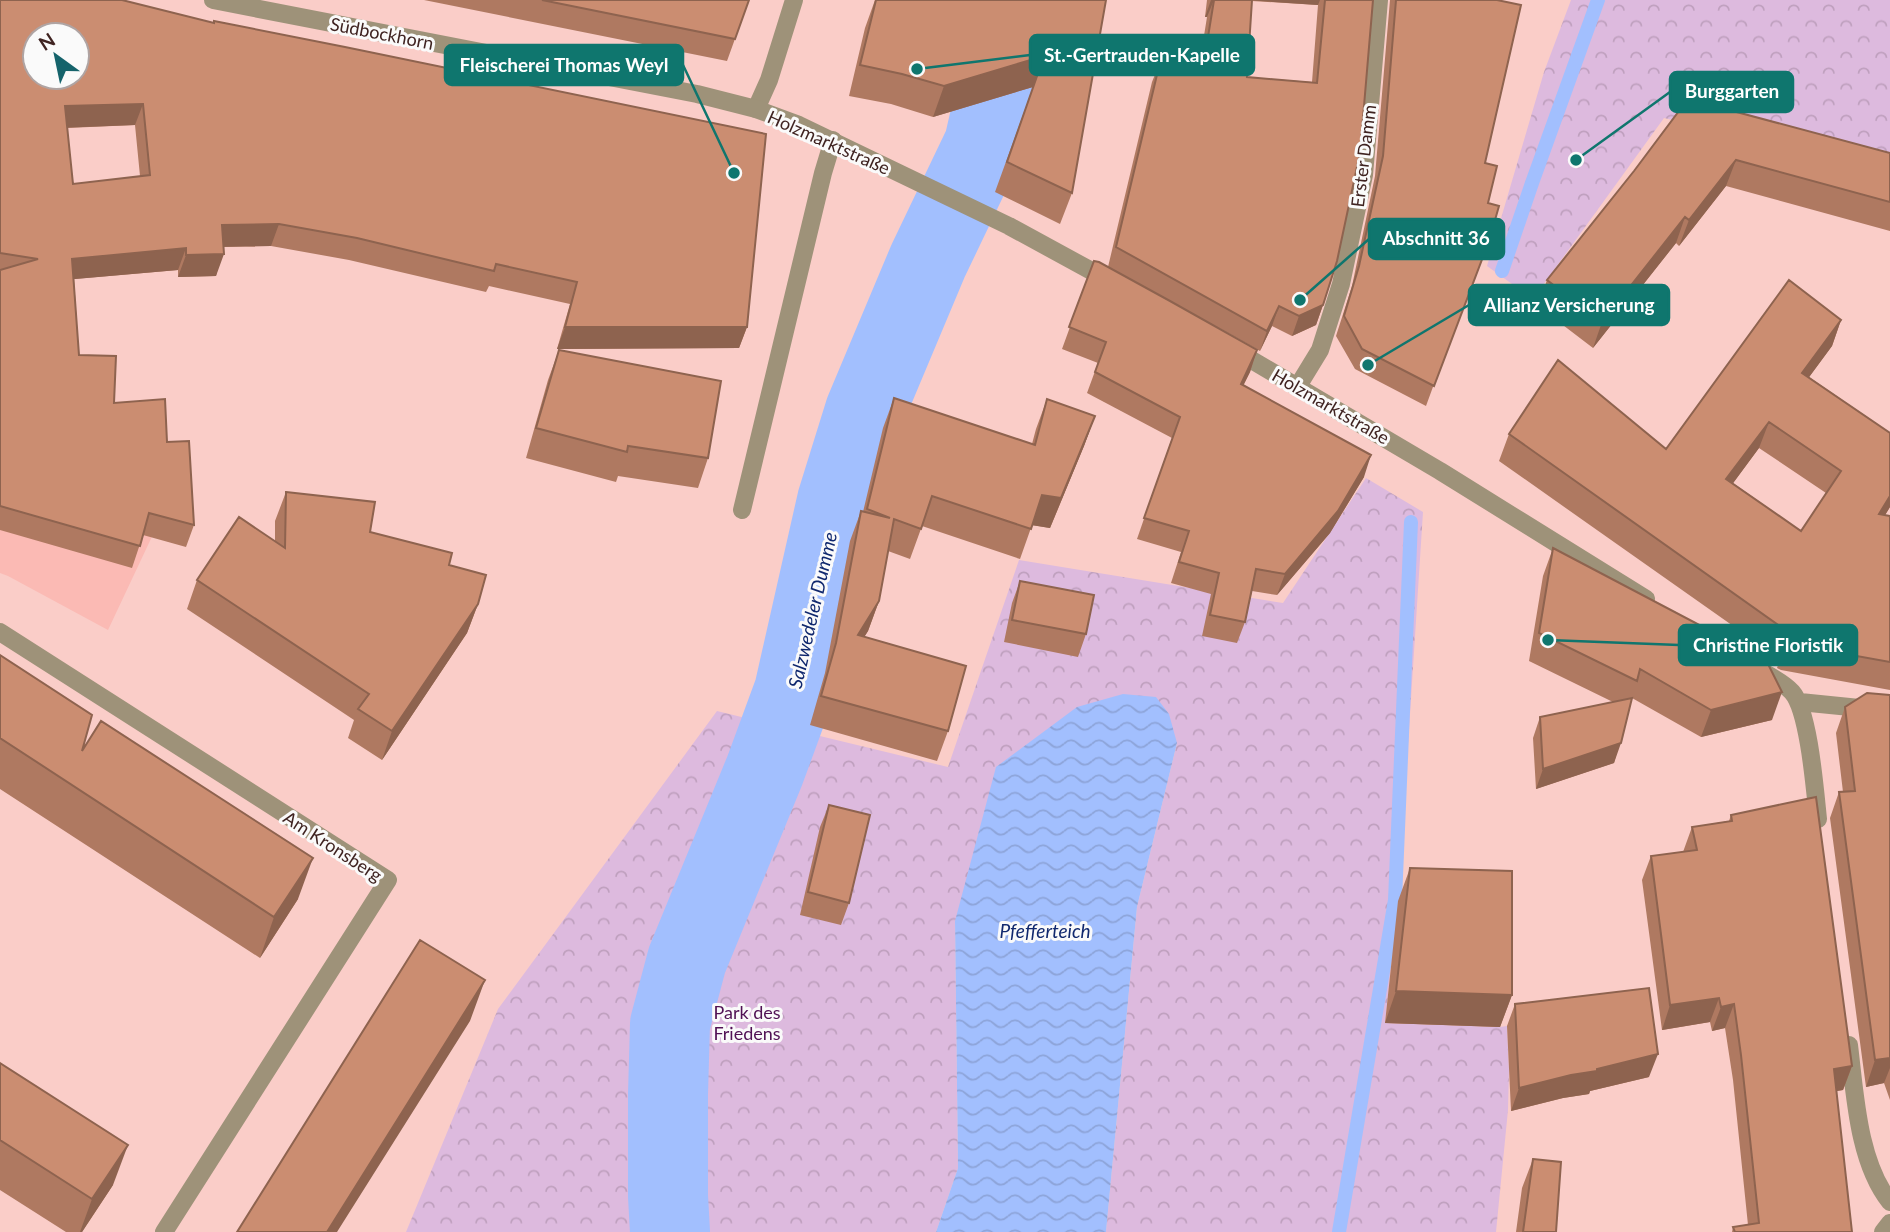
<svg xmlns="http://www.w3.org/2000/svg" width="1890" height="1232" font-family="Lato,sans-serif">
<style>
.built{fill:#fbbab4}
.park{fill:url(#park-crowns)}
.water{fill:url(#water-waves)}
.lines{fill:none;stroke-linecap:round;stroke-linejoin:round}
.stream{stroke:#a2bffe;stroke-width:14}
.river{stroke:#a2bffe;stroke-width:80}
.minor{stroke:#9e9279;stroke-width:18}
.tertiary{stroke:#9e9279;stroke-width:18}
.wall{fill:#af7961;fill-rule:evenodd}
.shaded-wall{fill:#8e634f}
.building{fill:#cb8d71;stroke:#8e634f;stroke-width:2;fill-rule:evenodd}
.labels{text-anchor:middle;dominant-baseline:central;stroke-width:6;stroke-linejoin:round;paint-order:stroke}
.street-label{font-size:18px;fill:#3f2321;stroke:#fafafa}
.park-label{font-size:18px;fill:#501154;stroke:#fafafa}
.water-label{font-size:19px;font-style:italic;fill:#10286e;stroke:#fafafa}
.leader{fill:none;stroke:#0f766e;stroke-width:2.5}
.callout-dot{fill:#0f766e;stroke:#fafafa;stroke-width:2.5}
.callout{fill:#0f766e;stroke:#0f766e;stroke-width:2.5}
.callout-label{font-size:19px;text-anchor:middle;font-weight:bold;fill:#fff}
</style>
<defs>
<pattern id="park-crowns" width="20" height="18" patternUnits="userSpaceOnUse" patternTransform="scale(1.75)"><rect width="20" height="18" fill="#ddbade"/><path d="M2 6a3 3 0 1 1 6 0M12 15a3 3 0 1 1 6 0" fill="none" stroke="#bfa0be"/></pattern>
<pattern id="water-waves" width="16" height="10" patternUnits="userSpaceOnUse" patternTransform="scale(1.75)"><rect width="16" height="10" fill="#a2bffe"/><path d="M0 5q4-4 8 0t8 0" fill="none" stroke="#8da4d9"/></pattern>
</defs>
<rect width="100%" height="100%" fill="#facdc8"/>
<path class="built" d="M0,482L156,528L108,630L8,576L0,573Z"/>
<path class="park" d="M1571,0H1890V175L1777,145L1664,118L1533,299L1487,266L1544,72Z
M1366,478L1423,512L1398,901L1385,1023L1500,1027L1507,1026L1509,1070L1508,1110L1496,1232H1106L1137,907L1177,743L955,921L958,1168L936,1232H406L498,1009L717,711L948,767L1019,560L1283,603Z"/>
<path class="water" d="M1123,694L1156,697L1169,714L1177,743L1137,907L1106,1232H936L958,1168L955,921L996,767L1077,707Z"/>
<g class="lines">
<path class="stream" d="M1502,271L1532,183L1598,0
M1339,1232L1395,900L1411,522"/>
<path class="river" d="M670,1232L668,1196V1094L670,1024L687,960L765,770L794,691L837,501L865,411L928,261L984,144L1017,0"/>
<path class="minor" d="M756,109L769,80L794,0
M1298,386L1320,350L1341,284L1364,175L1379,0
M742,510L823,173L833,140
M0,632L388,880L164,1232
M1883,1232L1890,1223"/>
<path class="tertiary" d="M213,0L697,94L756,109L799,125L1009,226L1110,281
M1233,349L1440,471L1646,599
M1756,668C1768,675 1783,682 1792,692C1809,711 1815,791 1818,819
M1800,702L1890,711
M1849,1045C1855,1094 1858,1162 1890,1202"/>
</g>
<path class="wall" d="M0,0L747,327L739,348L557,349L570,304L489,286L486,292L349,260L271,246L223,247L216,276L178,277V270L74,279L79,355L114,403L167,442L194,525L186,547L143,535L132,568L0,530ZM135,125L140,176L73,184L67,128Z
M424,0H749L727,61Z
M875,0H1106L1072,193L1060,224L995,192L1033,87L933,117L891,104L849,96L865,28Z
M1207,0H1373L1323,305L1316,325L1292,336L1272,326L1260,351L1212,324L1257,350L1250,372L1243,386L1364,477L1330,533L1277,595L1252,591L1245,622L1237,643L1202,636L1211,594L1171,583L1181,552L1137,539L1172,438L1087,393L1098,363L1062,349L1094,261L1108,267L1152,82L1160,62L1198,73L1207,17H1205ZM1252,1L1318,5L1312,82L1247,77Z
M1390,0H1497L1485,163L1488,203L1499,206L1426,406L1355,369L1336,336L1352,286L1375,176Z
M1688,99L1890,153V231L1726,186L1679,246L1676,243L1593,348L1538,306L1547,280L1634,171Z
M1841,320L1832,346L1809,377L1890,433V507L1885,515L1890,516V690L1781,670L1777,668L1780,659L1499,461L1509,434L1666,449ZM1759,448L1826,493L1801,531L1733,483Z
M559,350L708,458L698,488L618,476L616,482L526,458L548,380Z
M894,398L1032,444L1036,429L1047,399L1095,416L1084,446L1050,528L1032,525L1020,559L922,526L910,559L888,551L879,601L868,631L864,637L948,731L937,761L810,725L825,673L850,541L861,511L863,512L883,428Z
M286,492L370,532L449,565L478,604L467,633L382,760L348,738L354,720L187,609L197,580L275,541V521Z
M1553,548L1772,720L1701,737L1632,698L1614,763L1536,789L1533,738L1540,717L1613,702L1529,661L1543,576Z
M1020,581L1086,634L1078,657L1004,642L1012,603Z
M0,655L82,751L298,899L260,958L0,789Z
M1890,694V1100L1884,1083L1866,1087L1830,818L1839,792H1843L1836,733L1845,707L1889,695Z
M829,805L849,903L841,925L800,915L820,827Z
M1731,815L1852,1066L1843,1090L1836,1091L1852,1232H1732L1733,1227L1748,1225L1733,1080L1725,1028L1712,1031L1710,1022L1662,1030L1642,880L1651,856L1683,852L1692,827L1729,821Z
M1410,868L1512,995L1500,1027L1385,1023L1398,901Z
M1515,1004L1649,1077L1590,1091L1589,1094L1563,1098L1511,1111L1507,1026Z
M0,1063L113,1185L82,1232H66L0,1190Z
M1533,1159L1556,1232H1516L1522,1188Z"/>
<path class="shaded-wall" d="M1211,0H1214L1207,17H1205Z
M1246,0H1320L1318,5Z
M1044,56L1033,87L933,117L944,86Z
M143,104L135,125L57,128L65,106Z
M1736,160L1726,186L1679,246L1689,220Z
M1685,217L1676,243L1593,348L1602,322Z
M279,224L271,246L214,247L222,225Z
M186,248L178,270L64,280L72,259Z
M224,254L216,276L178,277L186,255Z
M1323,305L1316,325L1292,336L1299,316Z
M1279,306L1272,326L1260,351L1267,331Z
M1841,320L1832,346L1793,399L1802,373Z
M565,327H747L739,348L557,349Z
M1257,350L1250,372L1233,406L1241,384Z
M1095,416L1084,446L1050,528L1031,525L1042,495Z
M1769,422L1759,448L1717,505L1726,479Z
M1371,455L1364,477L1330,533L1277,595L1285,574Z
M1890,496V507L1870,540L1879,514Z
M879,601L868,631L847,665L858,635Z
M478,604L467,633L382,760L392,731Z
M1782,692L1772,720L1701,737L1711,710Z
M1621,743L1614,763L1536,789L1543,769Z
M313,858L298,899L260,958L274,917Z
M485,980L470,1021L337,1232H327Z
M1396,991L1512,995L1500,1027L1385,1023Z
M1719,998L1710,1022L1662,1030L1670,1005Z
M1734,1004L1725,1028L1712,1031L1721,1007Z
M1658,1054L1649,1077L1590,1091L1589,1094L1563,1098L1511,1111L1519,1088Z
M1890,1058V1068L1884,1083L1866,1087L1875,1060Z
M1852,1066L1843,1090L1825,1093L1834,1069Z
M128,1145L113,1185L82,1232H80L92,1199Z"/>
<path class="building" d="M0,0H122L214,23V21L345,47L766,134L747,327H565L577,282L496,264L494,271L357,238L279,224L222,225L224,254L186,255V248L72,259L79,355L116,356L114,403L165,399L167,442L189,441L194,525L149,513L140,546L0,506V270L38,259L0,253ZM35,35H77V77H35ZM143,104L150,175L73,184L65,106Z
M542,0H749L735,39Z
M876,0H1106L1072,193L1007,162L1044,56L944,86L902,74L860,65Z
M1214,0H1252L1247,77L1317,83L1325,0H1373L1360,153L1337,261L1323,305L1299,316L1279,306L1267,331L1116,247L1160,62L1202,74Z
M1396,0H1497L1521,5L1485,163L1497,166L1488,203L1499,206L1489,241L1434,386L1362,349L1344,316L1359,266L1383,156Z
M1688,99L1890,153V202L1736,160L1689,220L1685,217L1602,322L1547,280L1634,171Z
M1094,261L1099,262L1170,301L1257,350L1241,384L1371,455L1338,511L1285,574L1256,569L1245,622L1210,615L1219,573L1179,562L1189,531L1144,518L1180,417L1095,372L1106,342L1069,327Z
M1789,280L1841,320L1802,373L1890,433V496L1879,514L1890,516V662L1790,644L1786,642L1791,634L1509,434L1558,360L1666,449ZM1769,422L1841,471L1801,531L1726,479Z
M559,350L721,381L708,458L628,446L627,452L536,428Z
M894,398L1035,445L1047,399L1095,416L1061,498L1042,495L1031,529L932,496L921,529L894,519L879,601L858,635L966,666L948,731L821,696L836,643L861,511L890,518L867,509Z
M286,492L375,502L370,532L452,553L449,565L486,575L478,604L392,731L358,709L369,694L197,580L239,517L285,548Z
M1553,548L1766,660L1782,692L1711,710L1640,669L1637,681L1539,633Z
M1020,581L1094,595L1086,634L1012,620Z
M0,655L92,715L82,751L101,721L313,858L274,917L0,738Z
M1867,693L1890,695V1058L1875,1060L1839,792L1855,791L1845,707Z
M1632,698L1621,743L1543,769L1540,717Z
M1816,797L1852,1066L1834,1069L1852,1232H1735L1733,1227L1759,1223L1741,1055L1734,1004L1721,1007L1719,998L1670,1005L1651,856L1697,850L1692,827L1732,821L1731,815Z
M829,805L870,815L849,903L808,892Z
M1410,868L1512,871V995L1396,991Z
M420,940L485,980L327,1232H237Z
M1649,988L1658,1054L1597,1069V1071L1571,1075L1519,1088L1515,1004Z
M0,1063L128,1145L92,1199L0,1140Z
M1533,1159L1561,1162L1556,1232H1523Z"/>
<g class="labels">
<g class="street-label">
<text transform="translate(382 33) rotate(11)">Südbockhorn</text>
<text transform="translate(829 142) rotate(24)">Holzmarktstraße</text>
<text transform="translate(1363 156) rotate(-83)">Erster Damm</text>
<text transform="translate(1331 406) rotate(30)">Holzmarktstraße</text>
<text transform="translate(333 846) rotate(33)">Am Kronsberg</text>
</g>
<g class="park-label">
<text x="747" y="1012">Park des<tspan x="747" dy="21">Friedens</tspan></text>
</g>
<g class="water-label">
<text transform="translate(812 610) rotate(-77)">Salzwedeler Dumme</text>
<text x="1045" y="930">Pfefferteich</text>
</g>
</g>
<path class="leader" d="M917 69L1030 55M734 173L683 65M1576 160L1670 92M1300 300L1369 239M1368 365L1469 305M1548 640L1679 645"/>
<g class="callout-dot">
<circle cx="917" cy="69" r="7"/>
<circle cx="734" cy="173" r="7"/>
<circle cx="1576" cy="160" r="7"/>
<circle cx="1300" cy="300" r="7"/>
<circle cx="1368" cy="365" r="7"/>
<circle cx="1548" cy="640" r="7"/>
</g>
<g class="callout">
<rect x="1030" y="35" width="224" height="40" rx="7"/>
<rect x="445" y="45" width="238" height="40" rx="7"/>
<rect x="1670" y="72" width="123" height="40" rx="7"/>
<rect x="1369" y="219" width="135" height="40" rx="7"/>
<rect x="1469" y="285" width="200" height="40" rx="7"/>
<rect x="1679" y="625" width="178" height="40" rx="7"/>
</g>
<g class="callout-label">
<text x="1142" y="62">St.-Gertrauden-Kapelle</text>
<text x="564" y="72">Fleischerei Thomas Weyl</text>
<text x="1732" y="98">Burggarten</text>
<text x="1436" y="245">Abschnitt 36</text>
<text x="1569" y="312">Allianz Versicherung</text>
<text x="1768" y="652">Christine Floristik</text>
</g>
<g transform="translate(56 56) rotate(327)"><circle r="33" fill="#fafafa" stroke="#afa4a3" stroke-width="2"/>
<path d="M0-5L12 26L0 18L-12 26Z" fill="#15636b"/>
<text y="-10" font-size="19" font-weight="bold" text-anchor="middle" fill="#3f2321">N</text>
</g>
</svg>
